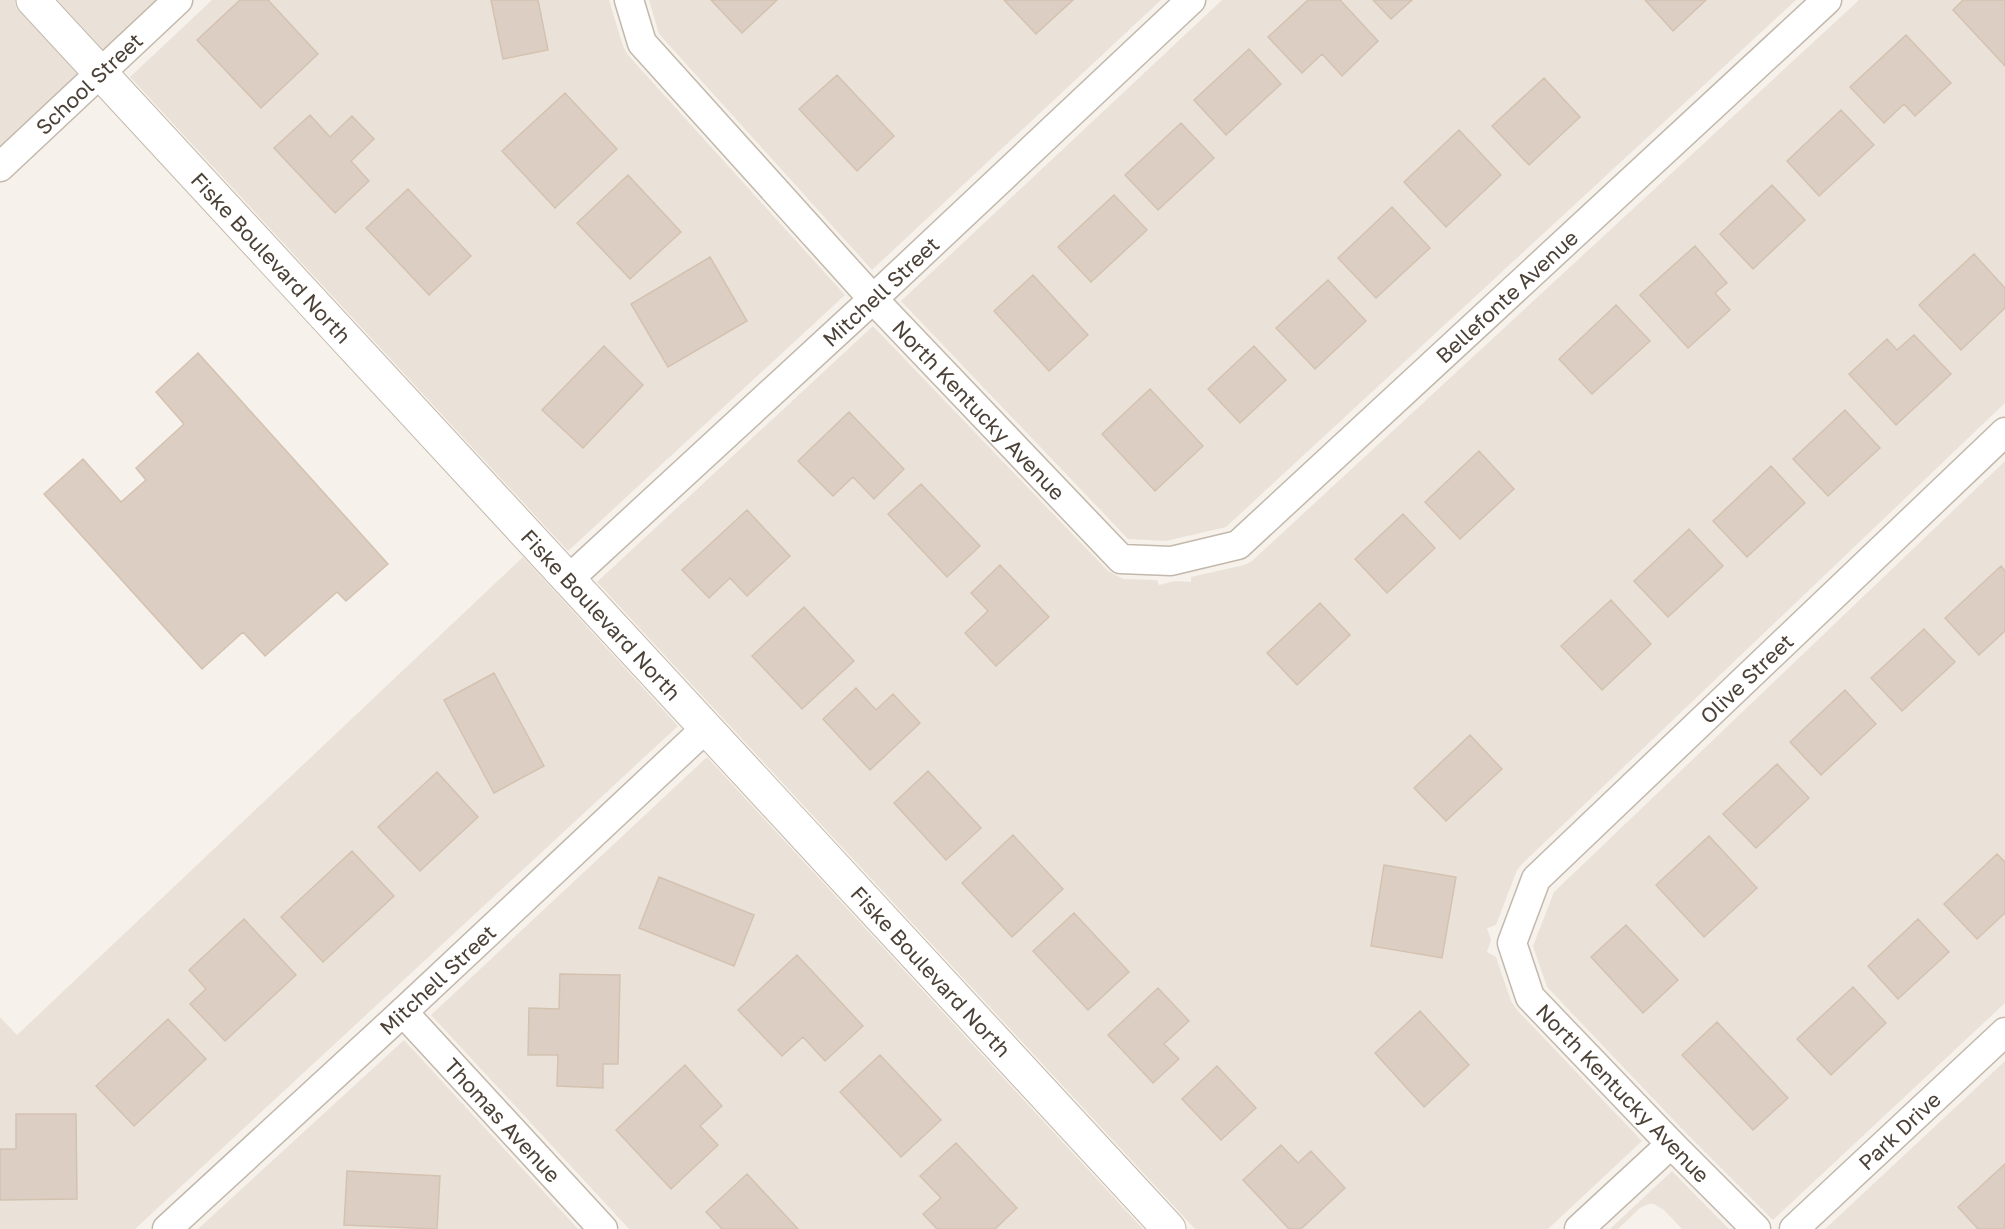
<svg xmlns="http://www.w3.org/2000/svg" width="2005" height="1229" font-family="'Golos Text',sans-serif">
<style>
.residential{fill:#eae2d8}
.building{fill:#dccec2;stroke:#d4c2b1;stroke-width:1.5}
.lines{fill:none;stroke-linecap:round;stroke-linejoin:round}
.minor-casing{stroke:#c3b8ac;stroke-width:31}
.tertiary-casing{stroke:#c3b8ac;stroke-width:35}
.minor{stroke:#fff;stroke-width:28}
.tertiary{stroke:#fff;stroke-width:33}
.labels{text-anchor:middle;dominant-baseline:central;stroke-width:5;stroke-linejoin:round;paint-order:stroke}
.street-label{font-size:21px;fill:#4b4137;stroke:#fff}
</style>
<rect width="100%" height="100%" fill="#f6f1ea"/>
<path class="residential" d="M0,0H178L0,167Z
M212,0H609L623,46L628,55L845,295L568,551L130,77Z
M649,0H1161L872,270L659,34Z
M1222,0H1796L1226,527L1166,541L1128,539L901,301Z
M1859,0H2005V403L1522,864L1517,870L1496,925L1487,928L1491,940L1487,952L1496,957L1511,1001L1517,1010L1642,1141L1548,1229H1195L597,582L873,326L1108,571L1123,579L1157,580L1159,585L1175,581L1191,582V577L1244,565L1252,561Z
M2005,461V1003L1773,1220L1684,1131L1547,987L1533,946L1554,892Z
M523,557L678,726L135,1229H0V1017L17,1035Z
M707,757L1143,1229H629L431,1015Z
M404,1040L578,1229H198Z
M2005,1061V1229H1825Z
M1672,1171L1729,1229H1682L1664,1210L1654,1204H1649L1640,1208L1618,1229H1610Z"/>
<path class="building" d="M240,0H268L318,54L261,108L197,40Z
M491,0H538L548,50L503,59Z
M711,0H777L742,33Z
M1004,0H1073L1036,34Z
M1308,0H1340L1378,41L1342,76L1322,54L1302,73L1268,37Z
M1373,0H1412L1391,19Z
M1645,0H1706L1673,31Z
M1963,0H2005V66L1953,10Z
M1906,35L1951,83L1915,116L1904,104L1884,123L1850,87Z
M1249,49L1281,84L1226,135L1194,100Z
M837,75L894,136L857,171L799,109Z
M1544,78L1580,117L1529,165L1492,126Z
M565,93L617,149L555,208L502,151Z
M1841,110L1874,145L1819,196L1787,161Z
M310,115L330,137L352,116L374,139L351,161L369,181L335,213L274,148Z
M1181,123L1214,158L1158,210L1125,175Z
M1459,130L1501,175L1446,227L1404,182Z
M628,175L681,232L630,279L577,223Z
M1772,185L1805,220L1753,269L1720,234Z
M408,189L471,256L429,295L366,228Z
M1114,195L1147,230L1091,282L1058,247Z
M1392,207L1430,248L1376,298L1338,258Z
M1695,246L1727,283L1715,293L1730,310L1688,348L1640,295Z
M1974,254L2005,288V308L1961,350L1919,305Z
M710,257L747,321L668,367L631,304Z
M1033,275L1088,335L1049,371L994,311Z
M1328,280L1366,321L1315,369L1276,328Z
M1616,305L1650,341L1592,394L1559,359Z
M1914,335L1951,374L1896,425L1849,374L1887,339L1897,350Z
M604,346L643,385L583,448L542,410Z
M1254,346L1286,380L1240,423L1208,389Z
M198,353L388,564L346,601L337,592L265,656L243,632L202,669L44,494L83,459L121,502L146,480L136,468L184,424L156,392Z
M1150,389L1203,446L1155,491L1102,434Z
M1845,410L1880,448L1828,496L1793,459Z
M849,412L904,469L874,499L853,477L833,496L798,461Z
M1479,451L1514,489L1460,539L1425,502Z
M1771,466L1805,503L1747,557L1713,521Z
M921,484L980,546L947,577L888,514Z
M747,510L790,556L747,596L730,578L709,598L682,570Z
M1403,514L1435,548L1387,593L1355,559Z
M1689,529L1723,566L1668,617L1634,581Z
M1000,565L1049,617L996,666L965,633L988,611L971,593Z
M2001,566L2005,571V631L1979,655L1945,618Z
M1611,600L1651,644L1602,690L1561,646Z
M1320,603L1350,635L1297,685L1267,653Z
M804,607L854,661L802,709L752,656Z
M1924,629L1955,662L1902,711L1871,678Z
M494,673L544,766L494,793L444,700Z
M856,688L876,710L893,694L920,723L870,770L823,719Z
M1845,690L1876,724L1821,775L1790,742Z
M1470,735L1502,769L1446,821L1414,788Z
M1777,764L1809,798L1756,848L1723,814Z
M928,771L981,828L946,860L894,803Z
M437,772L478,817L420,871L378,827Z
M1013,835L1063,889L1012,937L962,883Z
M1709,836L1757,888L1704,937L1656,885Z
M352,851L394,896L323,962L281,917Z
M1997,854L2005,862V913L1977,939L1944,904Z
M1384,865L1456,877L1442,958L1371,946Z
M659,877L754,915L734,966L639,928Z
M1074,913L1129,972L1088,1010L1033,951Z
M244,919L296,975L225,1041L190,1004L206,989L189,970Z
M1918,919L1949,952L1898,999L1868,966Z
M1626,925L1678,980L1643,1013L1591,957Z
M797,955L863,1026L825,1061L803,1037L782,1056L738,1010Z
M560,974L620,975L618,1064H603V1088L557,1086L558,1055H528L529,1008L559,1009Z
M1853,987L1886,1023L1831,1075L1797,1039Z
M1158,988L1189,1021L1164,1044L1179,1059L1153,1083L1108,1035Z
M1420,1011L1469,1065L1424,1107L1375,1053Z
M168,1019L206,1059L134,1126L96,1086Z
M1717,1022L1788,1098L1753,1130L1682,1055Z
M880,1055L941,1120L901,1157L840,1092Z
M685,1065L722,1106L700,1126L718,1145L671,1189L616,1130Z
M1217,1066L1256,1108L1221,1140L1182,1099Z
M16,1114H76L77,1199L0,1200V1149H16Z
M956,1143L1017,1208L995,1229H937L923,1214L941,1198L920,1176Z
M1281,1145L1298,1163L1311,1151L1345,1188L1301,1229H1289L1243,1180Z
M2005,1164V1227L2003,1229H1978L1958,1207Z
M347,1171L440,1176L437,1229L344,1225Z
M747,1174L798,1229H722L706,1212Z"/>
<g class="lines">
<g class="minor-casing">
<g id="minor">
<path id="s1" d="M629,0L642,43L873,299L1121,559L1171,561L1238,545L1827,0"/>
<path id="s2" d="M0,167L178,0"/>
<path id="s3" d="M569,579L873,299L1191,0"/>
<path id="s4" d="M403,1012L603,1229"/>
<path id="s5" d="M167,1229L403,1012L706,728"/>
<path d="M1579,1229L1671,1144"/>
<path id="s6" d="M1756,1229L1671,1144L1530,997L1512,943L1536,879L2005,432"/>
<path id="s7" d="M1794,1229L2005,1032"/>
</g>
</g>
<g class="tertiary-casing">
<g id="tertiary">
<path id="s8" d="M33,0L1169,1229"/>
</g>
</g>
<use href="#minor" class="minor"/>
<use href="#tertiary" class="tertiary"/>
</g>
<g class="labels">
<g class="street-label">
<text stroke="none"><textPath href="#s2" startOffset="122">School Street</textPath></text>
<text stroke="none"><textPath href="#s8" startOffset="351">Fiske Boulevard North</textPath></text>
<text stroke="none"><textPath href="#s3" startOffset="424">Mitchell Street</textPath></text>
<text stroke="none"><textPath href="#s1" startOffset="1234">Bellefonte Avenue</textPath></text>
<text stroke="none"><textPath href="#s1" startOffset="543">North Kentucky Avenue</textPath></text>
<text stroke="none"><textPath href="#s8" startOffset="837">Fiske Boulevard North</textPath></text>
<text stroke="none"><textPath href="#s6" startOffset="740">Olive Street</textPath></text>
<text stroke="none"><textPath href="#s8" startOffset="1323">Fiske Boulevard North</textPath></text>
<text stroke="none"><textPath href="#s5" startOffset="368">Mitchell Street</textPath></text>
<text transform="translate(1623 1093) rotate(46)">North Kentucky Avenue</text>
<text stroke="none"><textPath href="#s4" startOffset="147">Thomas Avenue</textPath></text>
<text stroke="none"><textPath href="#s7" startOffset="144">Park Drive</textPath></text>
</g>
</g>
</svg>
